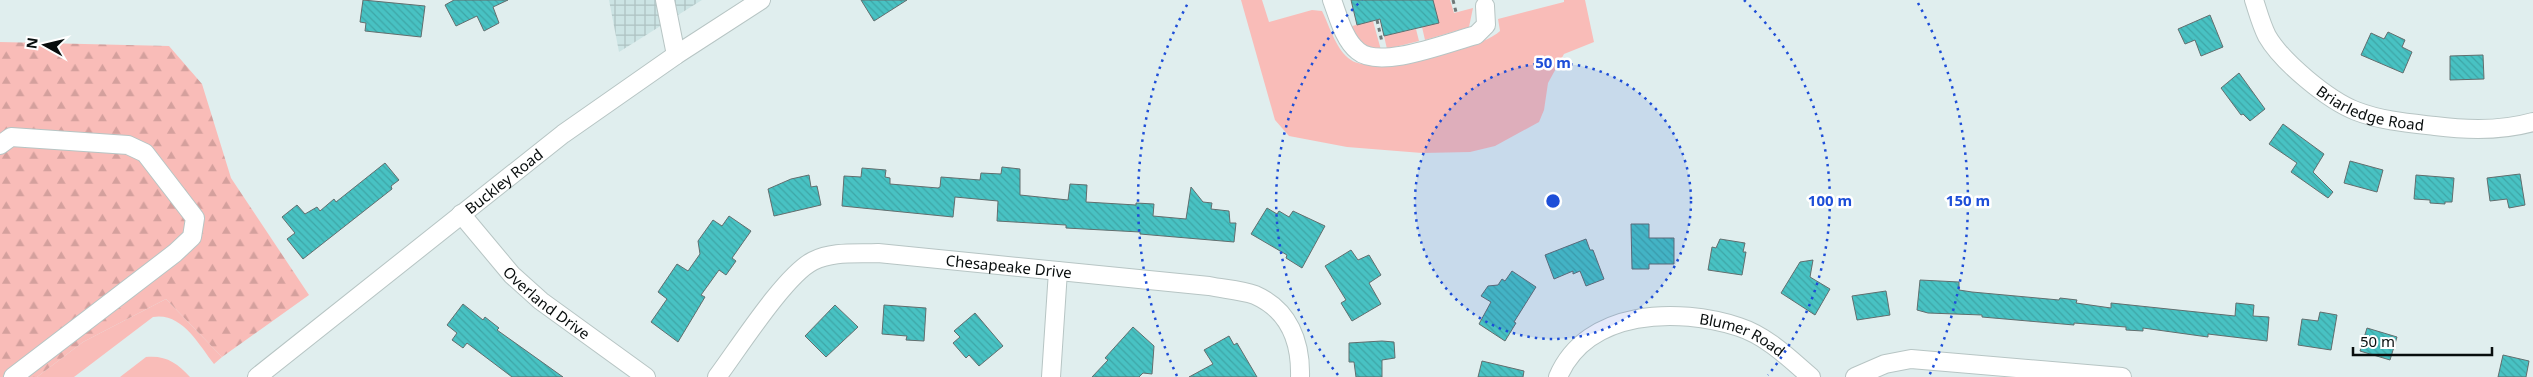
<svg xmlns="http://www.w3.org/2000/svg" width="2533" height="377" font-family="'Noto Sans',sans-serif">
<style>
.industrial{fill:url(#industrial-grid)}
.green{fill:#f9bcb8}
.forest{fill:url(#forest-firs)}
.building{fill:url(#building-back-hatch);stroke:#626e6e}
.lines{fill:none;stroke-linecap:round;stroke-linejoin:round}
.minor-casing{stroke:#b7c5c4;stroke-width:20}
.path{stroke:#6f7979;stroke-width:3;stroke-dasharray:4 4;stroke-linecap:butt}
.minor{stroke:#fff;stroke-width:18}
.ring{fill:none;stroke:#1d4ed8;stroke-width:2.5;stroke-dasharray:2.5 5}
.labels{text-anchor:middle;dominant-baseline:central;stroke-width:5;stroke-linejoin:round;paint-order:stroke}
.street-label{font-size:15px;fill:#080d0d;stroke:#fff}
.centre{fill:#1d4ed8;stroke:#fff;stroke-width:2.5}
.ring-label{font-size:15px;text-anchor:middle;font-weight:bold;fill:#1d4ed8;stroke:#fff;stroke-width:5;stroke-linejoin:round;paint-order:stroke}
</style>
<defs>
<pattern id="industrial-grid" width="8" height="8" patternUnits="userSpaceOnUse" patternTransform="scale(1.25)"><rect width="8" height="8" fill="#cce4e4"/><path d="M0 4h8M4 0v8" fill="none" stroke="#aec2c2"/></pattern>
<pattern id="forest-firs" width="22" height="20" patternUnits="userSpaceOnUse" patternTransform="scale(1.25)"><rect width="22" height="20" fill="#f9bcb8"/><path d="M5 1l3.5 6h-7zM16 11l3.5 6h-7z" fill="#d4a09d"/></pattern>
<pattern id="building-back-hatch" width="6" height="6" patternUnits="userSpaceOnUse" patternTransform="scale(1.25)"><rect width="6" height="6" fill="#48c2c3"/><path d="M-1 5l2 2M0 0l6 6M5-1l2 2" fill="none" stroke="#3ea6a6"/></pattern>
</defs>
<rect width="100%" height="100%" fill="#e0eeee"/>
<path class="industrial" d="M609,0H702L619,52Z"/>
<path class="green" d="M1241,0H1262L1269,22L1312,10L1322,11C1330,27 1336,50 1351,60C1373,76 1482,49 1500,31L1498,19L1564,2V0H1585L1594,42L1564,54L1548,83L1544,110L1539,122L1495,146L1470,152L1422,153L1347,147L1289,136L1275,120Z
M1433,0H1450L1454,13L1473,8L1469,27L1425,40L1422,27L1438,23Z
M1373,21L1381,50C1365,47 1357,43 1352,26Z
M1416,29L1419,41L1387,49L1384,36Z
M166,299L222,357L214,364C199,345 182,312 153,317L74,377H37L83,342Z
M146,357C166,355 177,363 190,377H120Z"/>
<path class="forest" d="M0,42L169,46L202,84L231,178L309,295L222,357L166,299L83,342L37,377H0Z"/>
<path class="building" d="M363,0L425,6L421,37L365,31L366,23L360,22Z
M454,0H508L493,7L499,23L484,31L477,16L456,26L445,5Z
M861,0H907L874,21Z
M1351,0H1433L1439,23L1384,36L1380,19L1357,25Z
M2210,15L2223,47L2201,56L2195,40L2185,44L2178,29Z
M2388,32L2405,40L2402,47L2412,52L2403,73L2361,55L2371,33L2384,39Z
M2483,55L2484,79L2450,80V56Z
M2239,73L2265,109L2250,121L2243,114L2241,115L2221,88Z
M2283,124L2324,154L2313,172L2333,192L2328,198L2291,172L2297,163L2269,144Z
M2350,161L2383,170L2377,192L2344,183Z
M385,163L399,180L391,186L392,189L303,259L287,239L295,233L282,217L297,205L305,214L317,207L320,211L334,199L336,202Z
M1002,167L1020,169V195L1068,200L1070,184L1087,185L1086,202L1136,205V203L1154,204L1153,216L1186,219L1191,187L1203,202L1212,203L1211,209L1229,211L1230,223H1236L1234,242L1140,234V232L1066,228V225L997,221L998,201L955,197L953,217L842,206L844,176L861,177L862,168L886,170L885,177L890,178V184L938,188L940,187L941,177L980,180L981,173L1001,174Z
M2520,174L2525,205L2509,208L2507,199L2490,201L2487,178Z
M809,175L811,187L817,186L821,205L774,216L768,189L791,179Z
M2416,175L2454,178L2452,202H2445V204L2430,203V200L2414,199Z
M1267,208L1277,214L1279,211L1289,217L1293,211L1325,226L1302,268L1286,258L1287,255L1251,234Z
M729,216L751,231L732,258L736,261L726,275L719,270L701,295L705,297L678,342L651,322L667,299L658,292L677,264L688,271L700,254L698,241L713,220L722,226Z
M1631,224H1649V238H1674V264H1649V269H1632Z
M1586,239L1590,250H1593L1604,279L1586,286L1580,271L1573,274V271L1554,279L1545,255Z
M1720,239L1745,243L1743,252H1746L1742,275L1708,270L1712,247L1716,248Z
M1351,250L1358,260L1369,255L1381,275L1369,283L1381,304L1352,321L1341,303L1346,300L1325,266Z
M1813,260L1810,277L1830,289L1815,315L1781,293L1800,262Z
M1512,271L1536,287L1514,322L1516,323L1505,341L1479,324L1491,302L1481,296L1488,286L1498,285L1502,279L1505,281Z
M1920,280L1959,282V290L1972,292L2059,300L2060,298L2077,300L2076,303L2111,308V303L2235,316L2236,303L2254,305L2253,316L2269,317L2267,341L2208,334V337L2143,328V331L2126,330V327L2074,323V325L1982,317V315L1928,313L1917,310Z
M1886,291L1890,315L1857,320L1852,296Z
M463,304L483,320L485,317L499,328L497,330L563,377H512L467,343L463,348L452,340L457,333L447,325Z
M835,305L858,327L826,357L805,336Z
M884,305L926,308L924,341L906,340L907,336L882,334Z
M2320,312L2337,315L2331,350L2298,345L2302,319L2318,321Z
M975,313L1003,346L979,366L969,355L966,358L953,343L960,337L954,331Z
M1133,327L1154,346L1152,374L1143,373L1139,377H1092L1108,360L1105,358Z
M2367,328L2397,337L2390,360L2360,351Z
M1229,336L1234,345L1237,343L1257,377H1189L1213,364L1204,350Z
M1382,341L1394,342L1395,358L1382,360V377H1356L1354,362H1349V343Z
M2503,355L2529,361L2526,377H2498Z
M1482,361L1524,371L1523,377H1478Z"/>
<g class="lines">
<g class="minor-casing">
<g id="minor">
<path d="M665,0L676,55"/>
<path d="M1332,0C1338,16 1344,40 1358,51C1380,70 1449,42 1476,35L1486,25L1485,6"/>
<path id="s1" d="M2254,0C2258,12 2261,24 2267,36C2282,62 2328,100 2356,111C2382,121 2408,123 2435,126C2466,130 2502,131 2533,122"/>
<path d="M0,145L11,137L128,145L145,153L195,218L192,237L175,253L13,377"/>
<path id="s2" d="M461,214L512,275L541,301L646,377"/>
<path id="s3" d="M257,377L563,134L676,55L761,0"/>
<path id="s4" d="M717,377C738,349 785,275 813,261C833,251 856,254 878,253L1209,286C1223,289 1241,290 1255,295C1289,310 1301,342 1300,377"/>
<path d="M1051,377L1058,271"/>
<path id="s5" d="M1558,377C1587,309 1678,307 1739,327C1767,336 1790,359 1811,377"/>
<path d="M1855,377L1885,364L1911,359L2122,377"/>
</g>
</g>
<path class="path" d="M1453,0L1456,12
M1377,20L1382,42"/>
<use href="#minor" class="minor"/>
</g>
<circle cx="1553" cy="201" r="138" fill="#1d4ed8" fill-opacity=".12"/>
<g class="ring">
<circle cx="1553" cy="201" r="138"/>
<path d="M1338 375A277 277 0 0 1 1362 0M1744 0A277 277 0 0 1 1768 375"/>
<path d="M1177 376A415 415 0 0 1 1188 3M1918 3A415 415 0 0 1 1929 376"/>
</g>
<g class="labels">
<g class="street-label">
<text stroke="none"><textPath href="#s1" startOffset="169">Briarledge Road</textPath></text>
<text stroke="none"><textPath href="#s3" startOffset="315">Buckley Road</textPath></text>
<text stroke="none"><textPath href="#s4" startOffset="349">Chesapeake Drive</textPath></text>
<text stroke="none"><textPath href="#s2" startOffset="124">Overland Drive</textPath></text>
<text stroke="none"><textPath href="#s5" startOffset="211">Blumer Road</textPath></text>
</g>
</g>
<circle cx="1553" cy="201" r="8" class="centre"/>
<g class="ring-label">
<text x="1553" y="68">50 m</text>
<text x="1830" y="206">100 m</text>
<text x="1968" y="206">150 m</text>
</g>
<g transform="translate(45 45) rotate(278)" stroke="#ffffff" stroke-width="4" paint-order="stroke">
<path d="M0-4L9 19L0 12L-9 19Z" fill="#080d0d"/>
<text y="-8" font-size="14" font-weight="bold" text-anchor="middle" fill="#080d0d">N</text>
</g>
<path d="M2353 347v8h139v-8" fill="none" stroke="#080d0d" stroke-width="2.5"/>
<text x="2360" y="347" font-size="15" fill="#080d0d" stroke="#ffffff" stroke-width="4" paint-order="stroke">50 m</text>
</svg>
